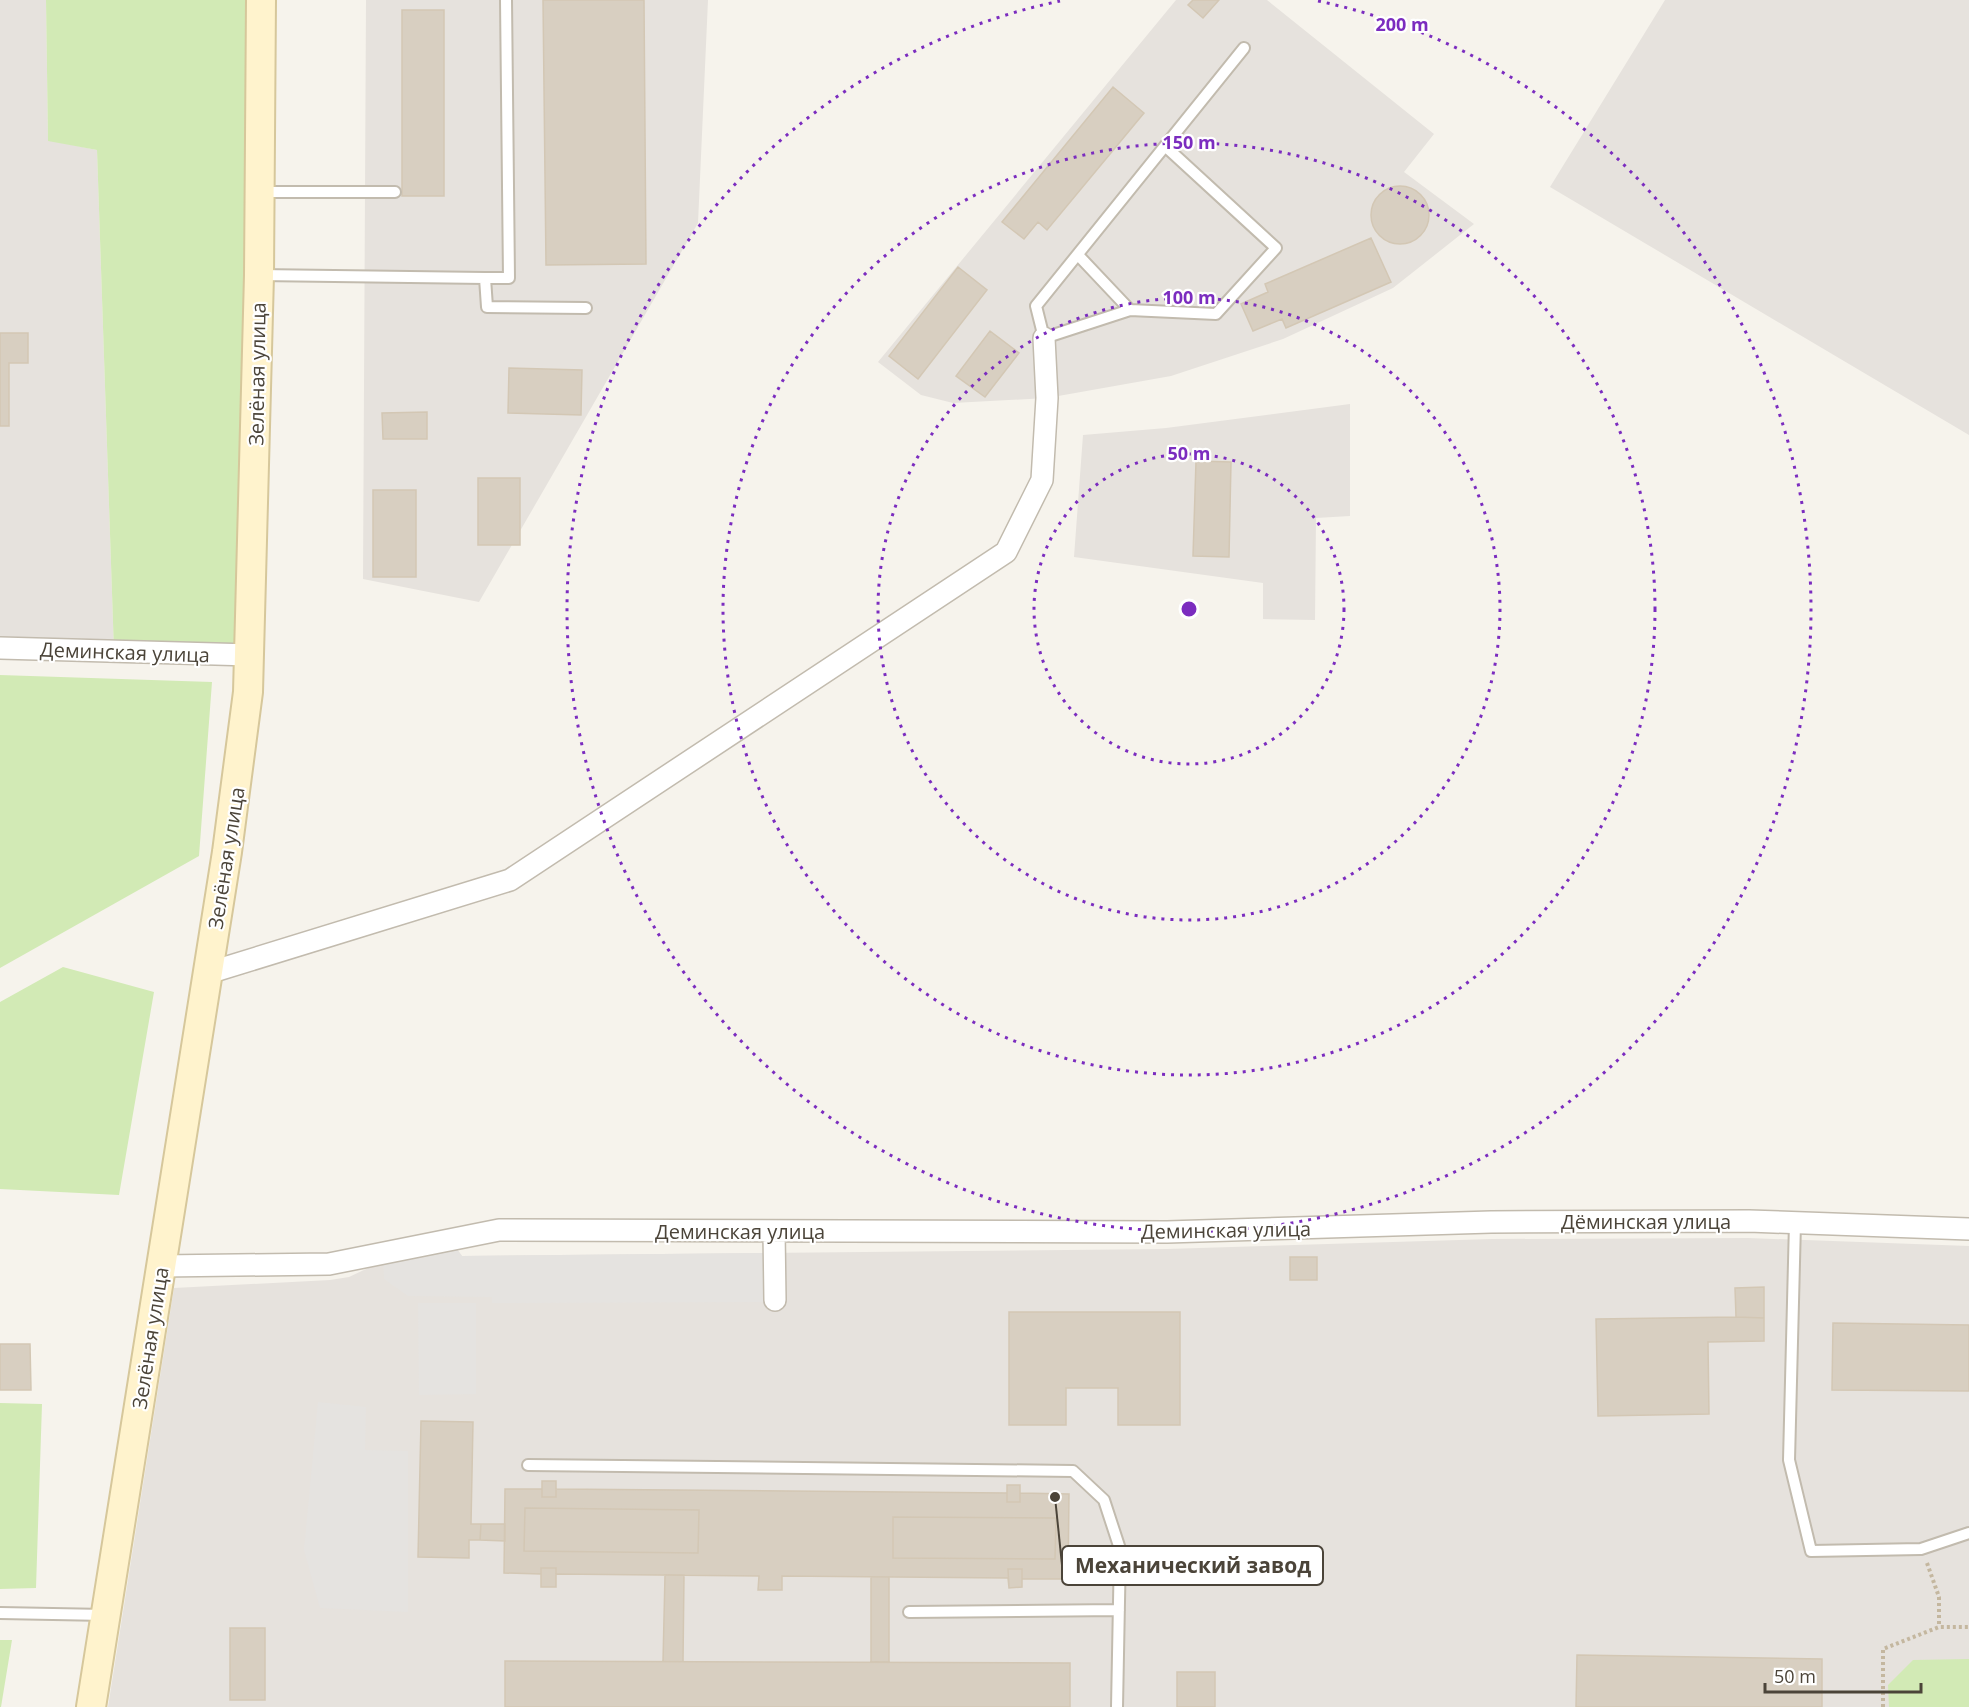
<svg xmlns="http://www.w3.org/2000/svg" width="1969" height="1707" font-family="'Open Sans',sans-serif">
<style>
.industrial{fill:#e6e2dd}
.green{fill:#d2eab5}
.parking{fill:#e5e3e0}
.building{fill:#d8cfc1;stroke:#d3c7b4;stroke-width:1.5}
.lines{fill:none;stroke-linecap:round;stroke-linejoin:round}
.lane-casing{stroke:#c2bbae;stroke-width:14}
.street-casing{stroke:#c2bbae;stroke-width:24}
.secondary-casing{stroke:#d6c79b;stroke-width:32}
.path{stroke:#c4b79f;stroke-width:4;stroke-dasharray:3 3;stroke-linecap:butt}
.lane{stroke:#fff;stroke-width:10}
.street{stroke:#fff;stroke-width:21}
.secondary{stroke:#fff3cd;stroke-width:28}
.ring{fill:none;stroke:#7b2cbf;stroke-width:3;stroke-dasharray:3 6}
.labels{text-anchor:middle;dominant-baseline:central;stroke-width:4.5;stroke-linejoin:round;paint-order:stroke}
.street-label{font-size:20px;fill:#4b4439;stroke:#fff}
.centre{fill:#7b2cbf;stroke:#fff;stroke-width:3}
.ring-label{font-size:18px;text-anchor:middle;font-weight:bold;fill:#7b2cbf;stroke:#fff;stroke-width:4.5;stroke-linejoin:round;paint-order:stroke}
.leader{fill:none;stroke:#4b4439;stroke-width:2}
.callout-dot{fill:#4b4439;stroke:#fff;stroke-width:2}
.callout{fill:#fff;stroke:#4b4439;stroke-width:2}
.callout-label{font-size:21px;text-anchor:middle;font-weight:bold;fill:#4b4439}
</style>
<rect width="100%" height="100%" fill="#f6f3ec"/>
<path class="industrial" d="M0,0H46L48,140L97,150L114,652L0,648Z
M366,0H708L698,223L479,602L363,579Z
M1176,0H1267L1434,134L1404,172L1474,224L1393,288L1283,339L1171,376L1047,398L953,403L921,395L878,362Z
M1665,0H1969V435L1550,187Z
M1350,404V516L1316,518L1315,620L1263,619V583L1074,557L1083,435L1166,428Z
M1748,1238L1969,1246V1707H108L174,1288L330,1280L349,1277L383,1261L456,1248L462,1256L1167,1249L1492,1239Z"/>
<path class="green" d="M46,0H261L251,655L114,652L97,150L48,141Z
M0,675L212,682L199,856L0,968Z
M63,967L154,992L119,1195L0,1189V1002Z
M0,1403L42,1404L36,1588L0,1589Z
M0,1640H12L1,1707H0Z
M1969,1659V1707H1889L1888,1685L1913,1660Z"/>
<path class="parking" d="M456,1248L462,1256L764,1253L765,1302L492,1303V1297L408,1296L384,1279L383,1261Z
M418,1303H476V1394L419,1395Z
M318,1402L366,1407L365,1450L408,1451V1612L320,1608L304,1550Z"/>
<path class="building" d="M543,0H644L646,264L546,265Z
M1193,0H1219L1203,18L1188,5Z
M402,10H444V196H402Z
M1113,87L1144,113L1047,230L1038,222L1024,239L1002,222Z
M1371 215a29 29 0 1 1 58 0a29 29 0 1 1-58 0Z
M1371,238L1391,282L1286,328L1282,319L1253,331L1241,304L1268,292L1265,284Z
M958,267L987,290L918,379L889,356Z
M990,331L1019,353L985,397L956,376Z
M0,333H28V363H9V426H0Z
M509,368L582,370L581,415L508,413Z
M427,412V439H383L382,413Z
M1196,461L1231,462L1229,557L1193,556Z
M478,478H520V545H478Z
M373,490H416V577H373Z
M1290,1257H1317V1280H1290Z
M1764,1287V1318L1736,1317L1735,1288Z
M1009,1312H1180V1425H1118V1388H1066V1425H1009Z
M1736,1317L1764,1318V1341L1708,1342L1709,1414L1598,1416L1596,1319Z
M1833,1323L1969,1325V1391L1832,1390Z
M0,1344H30L31,1390H0Z
M421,1421L473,1422L471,1524H481L480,1540H469V1558L418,1557Z
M542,1481H556V1489L1007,1493V1485H1020V1493L1069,1494L1068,1579H1022V1587L1009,1588L1008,1578L782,1576V1590H758L759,1576L556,1574V1587H541V1574L504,1573L505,1489H542Z
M542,1481H556V1497H542Z
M1007,1485H1020V1502H1007Z
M525,1508L699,1510L698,1553L524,1551Z
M893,1517L1056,1518L1055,1559L893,1558Z
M481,1524H505V1541L480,1540Z
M541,1568H556V1587H541Z
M1008,1569H1022V1587L1009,1588Z
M665,1575H684L683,1662H663Z
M871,1577H889V1662H871Z
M230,1628H265V1700H230Z
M1577,1655L1822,1659V1707H1576Z
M505,1661L1070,1663V1707H505Z
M1177,1672H1215V1707H1177Z"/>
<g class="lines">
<g class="lane-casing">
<path id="lane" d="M259,192H395
M1078,255L1130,310L1216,314L1276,248L1165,146
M259,275L485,278L487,307L586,308
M485,278H509L506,0
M1130,310L1044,338L1036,306L1244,48
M1795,1223L1789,1460L1811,1551L1921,1549L1969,1533
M528,1465L1073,1471L1104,1500L1120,1549L1117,1707
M909,1612L1119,1610
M0,1613L106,1615"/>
</g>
<g class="street-casing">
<path id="street" d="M0,648L251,655
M208,973L510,880L1006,552L1042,480L1047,398L1044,338
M774,1231L775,1300
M161,1266L329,1264L499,1230L1167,1232L1491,1222L1749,1221L1969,1229"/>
</g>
<g class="secondary-casing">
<path id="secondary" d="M91,1707L227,852L248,692L259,275L261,0"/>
</g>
<path class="path" d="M1927,1563L1939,1597V1627
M1883,1707V1649L1939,1627H1969"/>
<use href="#lane" class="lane"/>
<use href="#street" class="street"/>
<use href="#secondary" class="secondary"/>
</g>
<g class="ring">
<circle cx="1189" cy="609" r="155"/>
<circle cx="1189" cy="609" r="311"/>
<circle cx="1189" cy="609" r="466"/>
<path d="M1318 1A622 622 0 1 1 1060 1"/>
</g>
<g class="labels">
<g class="street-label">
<text transform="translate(257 374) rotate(-89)">Зелёная улица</text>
<text transform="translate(125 652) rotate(2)">Деминская улица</text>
<text transform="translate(226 858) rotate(-81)">Зелёная улица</text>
<text x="1646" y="1221">Дёминская улица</text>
<text transform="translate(1226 1230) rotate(-1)">Деминская улица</text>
<text x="740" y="1231">Деминская улица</text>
<text transform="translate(150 1338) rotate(-81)">Зелёная улица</text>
</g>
</g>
<circle cx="1189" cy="609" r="9" class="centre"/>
<g class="ring-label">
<text x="1402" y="31">200 m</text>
<text x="1189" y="149">150 m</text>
<text x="1189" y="304">100 m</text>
<text x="1189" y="460">50 m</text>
</g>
<path class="leader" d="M1055 1497L1062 1565"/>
<circle class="callout-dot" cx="1055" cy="1497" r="6"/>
<rect class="callout" x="1062" y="1546" width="261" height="39" rx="6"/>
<g class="callout-label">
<text x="1193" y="1573">Механический завод</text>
</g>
<path d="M1765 1683v9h156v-9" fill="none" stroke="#4b4439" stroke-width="3"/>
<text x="1774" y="1683" font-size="18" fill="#4b4439" stroke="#ffffff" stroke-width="4.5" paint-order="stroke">50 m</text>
</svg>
